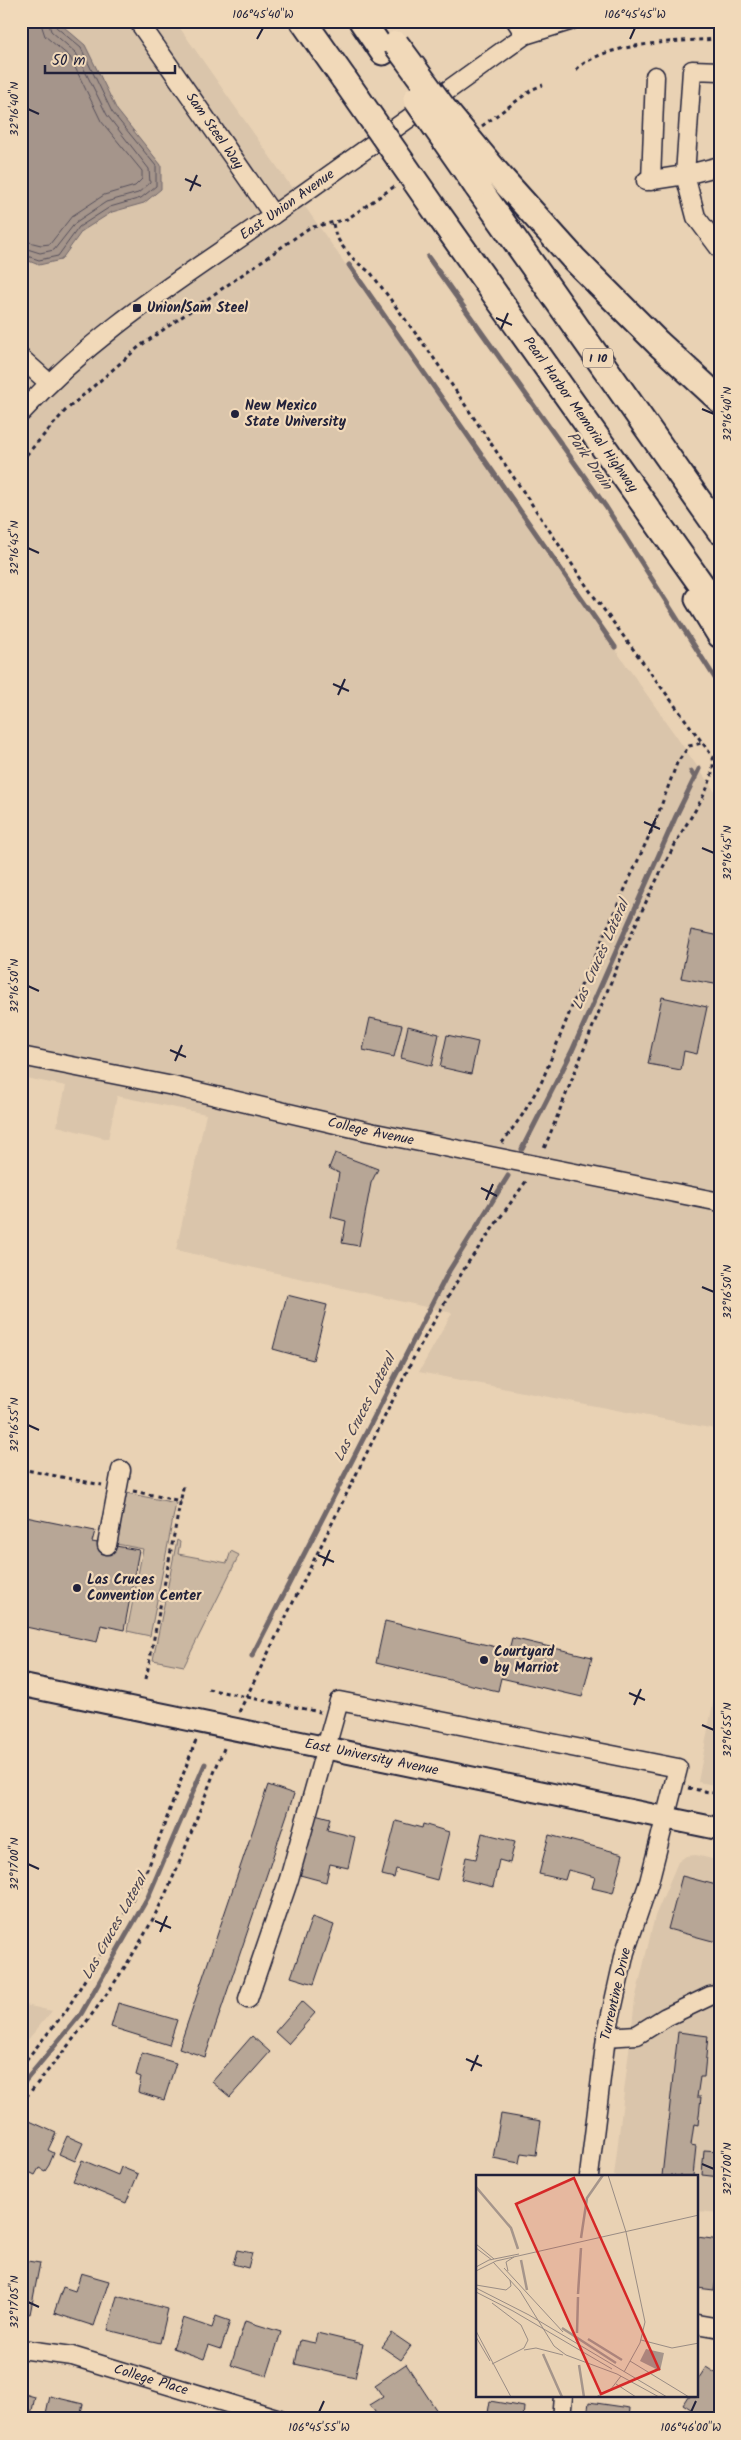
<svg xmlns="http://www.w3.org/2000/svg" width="741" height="2440" font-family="Kalam,sans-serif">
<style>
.built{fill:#dac5ab}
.green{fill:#cbb8a2;stroke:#766d6e}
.water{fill:#a5958b;stroke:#71676b}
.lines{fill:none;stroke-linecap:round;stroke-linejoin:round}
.shore{stroke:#56505b;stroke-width:1}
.stream{stroke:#71676b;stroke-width:5}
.building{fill:#b7a696;stroke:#22223b}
.minor-casing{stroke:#22223b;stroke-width:21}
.major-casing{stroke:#22223b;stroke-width:25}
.highway-casing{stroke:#22223b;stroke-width:29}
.path{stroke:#22223b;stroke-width:3;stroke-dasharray:4 4;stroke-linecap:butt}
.minor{stroke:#f1d9b9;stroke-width:18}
.major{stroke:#f1d9b9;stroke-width:21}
.highway{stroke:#f1d9b9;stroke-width:25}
.highway-bridge-casing{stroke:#22223b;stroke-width:29;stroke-linecap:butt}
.highway-bridge{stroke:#f1d9b9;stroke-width:25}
.ticks{fill:none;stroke:#22223b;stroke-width:2}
.poi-dot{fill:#22223b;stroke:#f1d9b9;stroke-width:2}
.labels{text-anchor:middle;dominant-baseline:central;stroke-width:4.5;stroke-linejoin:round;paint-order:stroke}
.shield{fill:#f1d9b9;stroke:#605961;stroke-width:1}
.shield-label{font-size:12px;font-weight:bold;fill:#22223b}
.street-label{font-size:14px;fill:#22223b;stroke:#f1d9b9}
.poi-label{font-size:14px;font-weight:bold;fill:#22223b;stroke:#f1d9b9;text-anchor:start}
.water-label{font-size:15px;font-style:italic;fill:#494453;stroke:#f1d9b9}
.inset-river{fill:none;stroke:#a5958b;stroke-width:2.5}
.inset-road{fill:none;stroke:#998c84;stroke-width:1}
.view{fill:#d62828;fill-opacity:0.15;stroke:#d62828;stroke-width:2.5}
.inset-edge{fill:none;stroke:#22223b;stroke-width:2.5}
.neatline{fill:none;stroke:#22223b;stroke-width:2}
.ticks-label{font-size:12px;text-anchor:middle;fill:#22223b}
</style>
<rect width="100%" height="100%" fill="#e9d2b4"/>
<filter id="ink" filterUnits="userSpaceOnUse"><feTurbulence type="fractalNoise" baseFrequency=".02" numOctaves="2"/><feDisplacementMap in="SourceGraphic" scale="10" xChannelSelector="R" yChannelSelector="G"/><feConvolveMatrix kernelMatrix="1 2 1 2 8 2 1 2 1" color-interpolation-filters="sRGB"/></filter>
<g filter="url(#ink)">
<path class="built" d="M21,21H175L720,799V1430L419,1372L452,1313L176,1250L206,1114L117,1096L108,1139L57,1126L66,1086L21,1077Z
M720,1666V1786L698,1782Z
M696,1855L720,1861V2213L697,2211V2176H614L635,2000L655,1916L678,1862L686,1856Z
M21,2004L52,2011L21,2048Z"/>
<path class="green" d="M126,1493L176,1503L150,1636L127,1631L143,1549L117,1544Z
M177,1540L180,1542L178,1554L227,1563L231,1551L239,1555L184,1666L153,1660Z"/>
<path class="water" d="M21,21H57L85,45L117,110L161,165V189L144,203L112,212L82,231L61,260L39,265L21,258Z"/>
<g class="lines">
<path class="shore" d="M21,240L41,245L50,244L72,216L104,195L135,186L142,179V171L101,121L70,57L45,36L40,21
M21,247L40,253L54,250L76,222L106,202L138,193L150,183L149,169L107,115L76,53L51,31L48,21
M21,254L39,260L58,256L79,227L110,207L141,198L156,186V166L112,112L81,48L56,27L54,21"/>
<path class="stream" d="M428,257L606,507L720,686
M349,265L615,647
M691,771L695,778
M522,1149L572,1051L676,816L699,769
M252,1656L449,1271L508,1176
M21,2086L81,2014L148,1897L205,1764"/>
</g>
<path class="building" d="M691,930L720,936V985L681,978Z
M662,997L707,1007L697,1054L684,1051L681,1070L648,1064Z
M370,1018L402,1025L394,1057L363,1050Z
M408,1026L439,1034L432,1066L401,1058Z
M447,1035L478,1042L471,1074L440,1067Z
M335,1153L378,1169L371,1183L359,1246L342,1243L346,1221L331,1217L339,1173L329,1168Z
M287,1295L327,1305L313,1360L273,1349Z
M21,1516L95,1531L92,1542L139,1550L124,1630L101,1625L97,1642L21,1626Z
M385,1621L509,1650L512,1638L592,1657L582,1697L501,1678L498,1691L376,1663Z
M268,1785L294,1794L205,2057L179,2048Z
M315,1814L330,1818L327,1830L355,1837L348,1868L330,1864L326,1882L300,1875Z
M396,1821L422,1828L423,1824L449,1832L437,1880L396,1869L394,1878L382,1875Z
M482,1833L515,1841L510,1863L499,1860L493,1887L461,1879L466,1857L476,1859Z
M549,1835L623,1854L613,1893L592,1888L595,1877L568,1870L565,1880L539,1874Z
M682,1876L720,1886V1943L668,1929Z
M312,1917L334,1925L314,1984L291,1977Z
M302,2001L315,2013L288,2044L275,2032Z
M118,2003L177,2020L169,2045L111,2027Z
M720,2020V2052H716Z
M678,2032L708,2036L704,2077H700L697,2097H701L698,2125L694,2124L691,2145L696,2146L693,2176H662Z
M252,2036L270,2052L230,2097L212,2082Z
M142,2053L176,2063L164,2100L138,2092L141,2077L136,2075Z
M501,2114L541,2121L536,2155L521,2153L519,2163L493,2158Z
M23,2118L56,2133L48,2150L54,2153L49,2165L45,2171L39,2168L35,2175L21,2168L27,2157L21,2154V2123Z
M67,2136L83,2143L75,2161L59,2154Z
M704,2150L720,2151V2177L702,2175Z
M82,2160L118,2175L121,2167L138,2174L126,2203L73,2181Z
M697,2237L720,2240V2276L717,2275L714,2290L697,2288Z
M237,2250L252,2253L248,2268L233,2264Z
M21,2260L40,2263L30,2314L21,2312Z
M81,2273L109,2281L94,2326L54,2313L63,2287L75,2291Z
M117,2296L168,2309L160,2343L108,2330Z
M216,2316L230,2321L221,2349L209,2345L204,2359L173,2348L183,2318L212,2328Z
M245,2321L281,2332L267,2376L231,2365Z
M317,2333L363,2344L355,2378L295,2364L300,2340L315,2343Z
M392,2333L411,2346L401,2360L382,2347Z
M406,2364L437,2411L426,2419H400L398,2416L394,2419H380L370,2405L383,2397L375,2385Z
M706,2367L720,2376V2419H706L683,2404L688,2396H697V2381Z
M21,2393L35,2397L30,2419H21Z
M50,2396L83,2404L80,2416L91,2419H45Z
M490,2401L524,2407L523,2419H487Z
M589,2402L630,2408L629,2419H602L587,2416Z"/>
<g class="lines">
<g class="minor-casing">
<g id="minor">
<path id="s1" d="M138,21L273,215"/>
<path d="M516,21L525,35"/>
<path d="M720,71L692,70L685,175L720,166"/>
<path d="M646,181L685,175L696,217L720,249"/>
<path d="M651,181L655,76"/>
<path d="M21,358L49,383"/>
<path id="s2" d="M21,413C96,330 182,279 273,215C357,156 441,95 525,35L570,21"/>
<path id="s3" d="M21,1056L173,1086L370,1132L720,1202"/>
<path d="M107,1545L121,1470"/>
<path d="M248,1999L289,1879L339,1701L678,1768L649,1882L625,1952L606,2037L589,2176"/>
<path d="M606,2037L637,2035L666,2017L710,1996L720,1994"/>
<path d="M697,2324L720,2328"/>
<path id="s4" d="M21,2349L72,2356L280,2419"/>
<path d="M561,2419L563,2396"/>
</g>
</g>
<g class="major-casing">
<g id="major">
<path id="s5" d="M21,1685L720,1829"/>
</g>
</g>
<g class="highway-casing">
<g id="highway">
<path d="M303,21L344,79"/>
<path d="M362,21L383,52"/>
<path d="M495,171L574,259L658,343L720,400"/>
<path d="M476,185L720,531"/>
<path id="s6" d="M438,214L720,611"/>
<path d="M698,599L720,635"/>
</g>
</g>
<path class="path" d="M576,70C602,42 682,41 720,39
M482,126L533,89L543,85
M333,224L336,236L343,247L355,261L371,273L433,357L590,591L713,757C716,786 691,814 678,839C623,939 587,1046 543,1151
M21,461L65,411L140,346L309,228L347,219L395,186
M502,1143L523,1114L542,1081L575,999L654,825L677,763L689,746L702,743
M21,1469L102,1485
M133,1491L181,1501
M146,1679L184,1483
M208,1689L320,1712
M239,1712L417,1351L467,1264L527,1180
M688,1788L720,1794
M21,2066L66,2011L128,1908L150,1863L196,1740
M21,2103C72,2042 121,1982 157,1911C184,1859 202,1800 225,1746"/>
<use href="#minor" class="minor"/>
<use href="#major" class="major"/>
<use href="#highway" class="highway"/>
<g class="highway-bridge-casing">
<path id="highway-bridge" d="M396,44L443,108L495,171
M344,79L438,214
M416,99L476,185"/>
</g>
<use href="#highway-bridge" class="highway-bridge"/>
</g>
</g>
<path class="ticks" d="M257,39L263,28M630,39L635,28M28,109L39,114M185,179L201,186M190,191L197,175M496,318L512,325M501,329L508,313M702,409L714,414M28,548L39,553M333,684L349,691M338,695L345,679M644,822L660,829M649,834L656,818M702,848L714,853M28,986L39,991M170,1050L186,1057M175,1061L182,1045M481,1188L497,1196M486,1200L493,1184M702,1287L714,1292M28,1425L39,1430M318,1555L334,1562M323,1566L330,1550M629,1693L645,1700M634,1705L641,1689M702,1725L714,1730M28,1864L39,1869M155,1921L171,1928M160,1932L167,1916M466,2059L482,2066M471,2071L478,2055M702,2164L714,2169M28,2302L39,2307M319,2412L324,2401M691,2412L696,2401"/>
<g class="poi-dot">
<rect x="132" y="303" width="10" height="10" rx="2.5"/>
<circle cx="235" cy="414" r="5"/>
<circle cx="77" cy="1588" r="5"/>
<circle cx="484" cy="1660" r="5"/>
</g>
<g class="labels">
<rect class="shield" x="583" y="348.5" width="30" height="19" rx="4"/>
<g class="shield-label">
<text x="598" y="358">I 10</text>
</g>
<g class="street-label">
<text stroke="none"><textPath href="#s1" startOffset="134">Sam Steel Way</textPath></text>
<text stroke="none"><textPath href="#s2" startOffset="339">East Union Avenue</textPath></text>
<text stroke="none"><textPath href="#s6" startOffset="246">Pearl Harbor Memorial Highway</textPath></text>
<text stroke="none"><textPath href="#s3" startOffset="358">College Avenue</textPath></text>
<text stroke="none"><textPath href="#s5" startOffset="358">East University Avenue</textPath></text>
<text transform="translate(616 1994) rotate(-77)">Turrentine Drive</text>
<text stroke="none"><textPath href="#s4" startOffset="134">College Place</textPath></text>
</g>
<g class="poi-label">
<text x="147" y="308">Union/Sam Steel</text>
<text x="245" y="406">New Mexico<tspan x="245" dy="16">State University</tspan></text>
<text x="87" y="1580">Las Cruces<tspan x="87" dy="16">Convention Center</tspan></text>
<text x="494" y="1652">Courtyard<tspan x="494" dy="16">by Marriot</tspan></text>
</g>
<g class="water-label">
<text transform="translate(589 461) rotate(55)">Park Drain</text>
<text transform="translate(601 955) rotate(-66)">Las Cruces Lateral</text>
<text transform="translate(365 1408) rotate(-63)">Las Cruces Lateral</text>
<text transform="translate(115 1927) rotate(-61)">Las Cruces Lateral</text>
</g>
</g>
<g transform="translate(476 2175)">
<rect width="222" height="222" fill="#e9d2b4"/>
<path d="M170,174L188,178L184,196L164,186Z" fill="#a5958b"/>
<path class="inset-river" d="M0,12L35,53L42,74M105,63L111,23L127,0M45,85L51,115M102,119L105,73M86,153L140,188M101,158L102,122M112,164L146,185M67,179L86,222M103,190L108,222"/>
<path class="inset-road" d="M132,0L150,57M0,69L18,84M0,73L16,85M17,87L44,116L78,171L90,180L141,199L183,222M0,92L13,85L43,79M28,93L87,157M0,96L20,86L223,40M32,96L30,87L38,82M0,110L30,115L35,111L34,105M0,113L53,140L191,222M0,117L37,136L136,194M0,156L35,222M0,162L14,186M165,165L196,173L223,168M48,175L60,173L87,180M154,186L213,222M16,189L48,173L52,165L45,150L16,128M148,197L164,168L169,147L150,57M140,209L160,222M120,222L135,214L145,201"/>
<path class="view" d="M98,3L183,194L125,219L40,29Z"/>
<rect width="222" height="222" class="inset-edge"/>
</g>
<rect width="741" height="2440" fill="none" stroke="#f1d9b9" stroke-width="55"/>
<path d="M45 65v8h130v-8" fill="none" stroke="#22223b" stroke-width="2.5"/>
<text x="52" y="65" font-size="15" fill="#22223b" stroke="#f1d9b9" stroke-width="4" paint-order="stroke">50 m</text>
<rect x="28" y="28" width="686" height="2384" class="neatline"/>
<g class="ticks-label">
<text x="263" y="18">106°45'40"W</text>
<text x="635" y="18">106°45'45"W</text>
<text transform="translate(14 109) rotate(-90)" y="4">32°16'40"N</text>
<text transform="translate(727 414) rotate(-90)" y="4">32°16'40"N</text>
<text transform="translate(14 548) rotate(-90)" y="4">32°16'45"N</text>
<text transform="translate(727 853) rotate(-90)" y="4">32°16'45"N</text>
<text transform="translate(14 986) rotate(-90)" y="4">32°16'50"N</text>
<text transform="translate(727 1292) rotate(-90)" y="4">32°16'50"N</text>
<text transform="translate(14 1425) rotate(-90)" y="4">32°16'55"N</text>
<text transform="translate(727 1730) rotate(-90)" y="4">32°16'55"N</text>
<text transform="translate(14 1864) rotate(-90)" y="4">32°17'00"N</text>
<text transform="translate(727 2169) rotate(-90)" y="4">32°17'00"N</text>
<text transform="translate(14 2302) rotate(-90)" y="4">32°17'05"N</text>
<text x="319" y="2431">106°45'55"W</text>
<text x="691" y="2431">106°46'00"W</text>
</g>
</svg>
